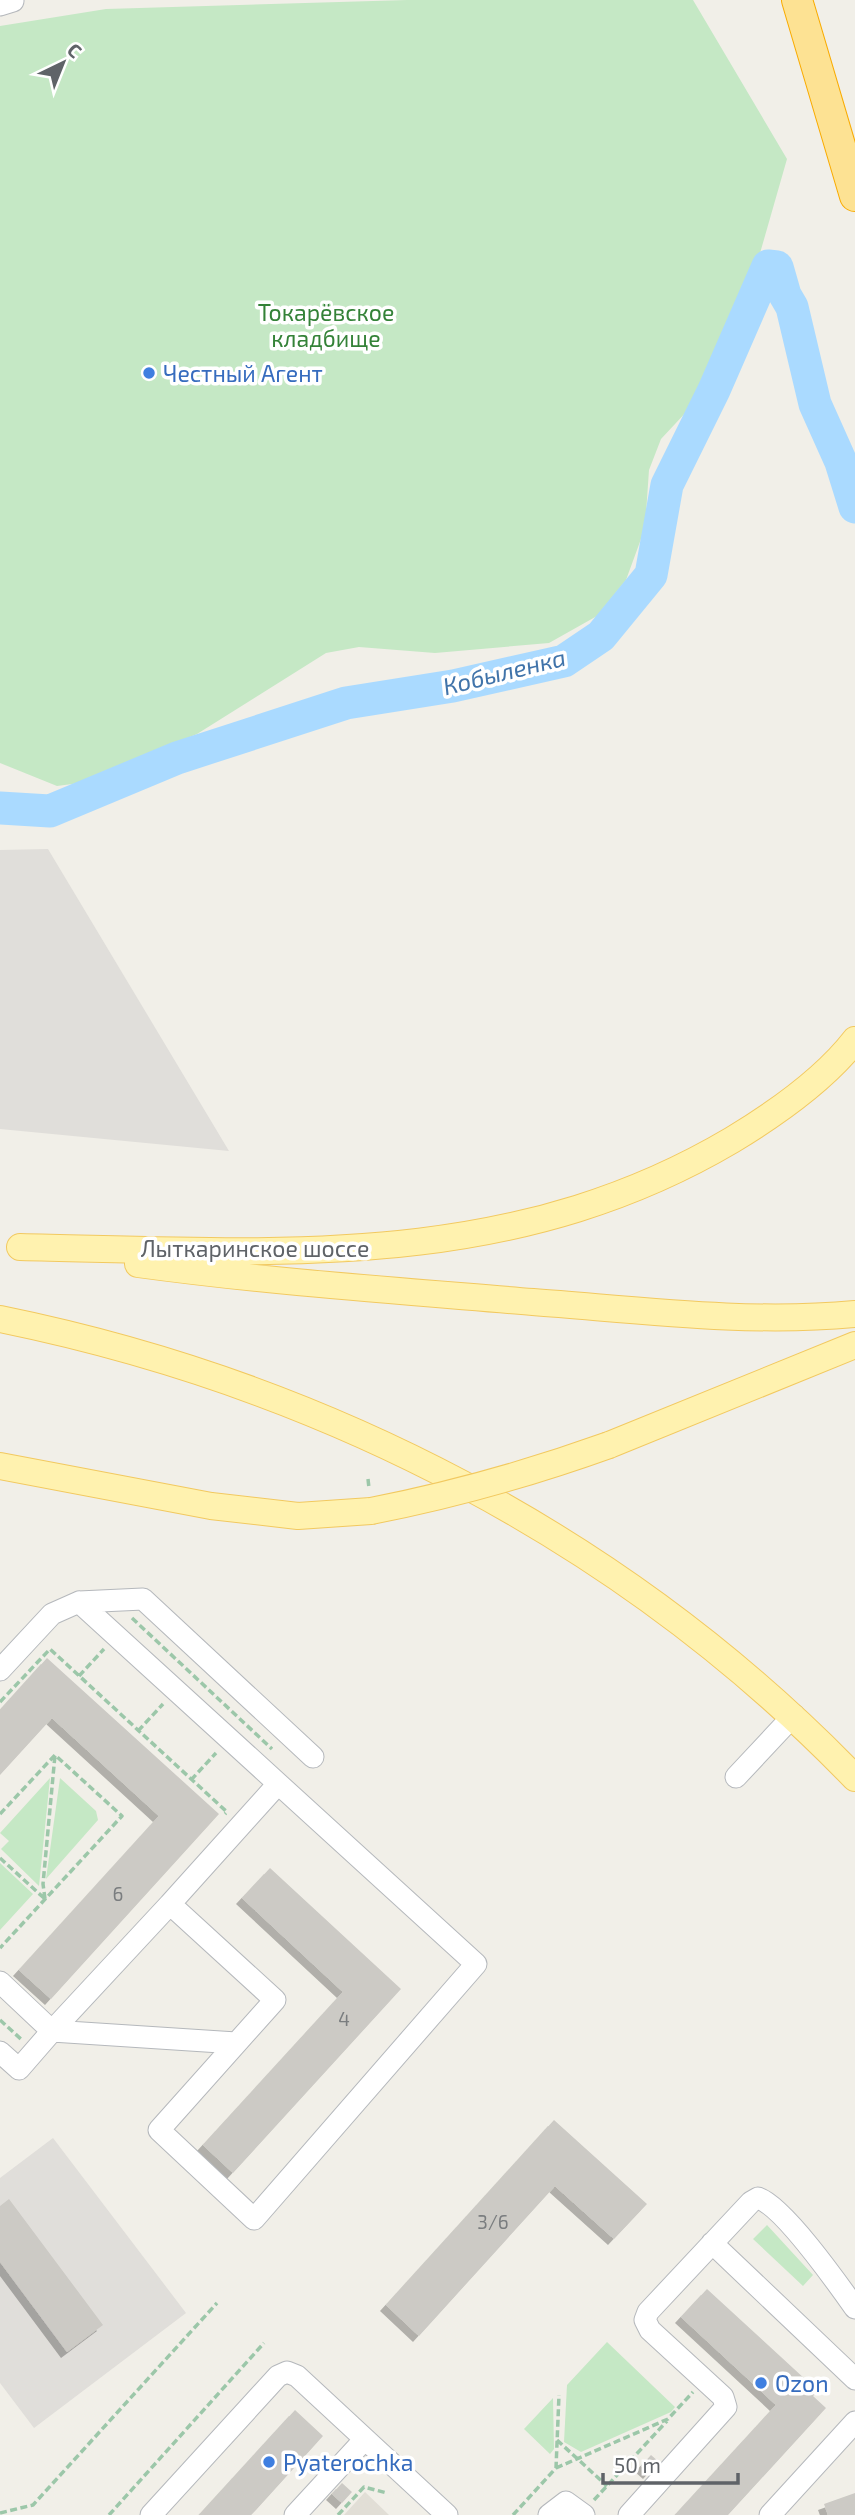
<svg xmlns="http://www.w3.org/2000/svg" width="855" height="2515" font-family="'Exo 2',sans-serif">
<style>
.industrial{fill:#e0deda}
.education{fill:#e1ded6}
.green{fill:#c5e8c5}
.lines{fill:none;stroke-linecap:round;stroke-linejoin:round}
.river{stroke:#aadaff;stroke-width:33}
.building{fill:#cccac5;filter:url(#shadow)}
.minor-casing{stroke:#b5b8bc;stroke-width:23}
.major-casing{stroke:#f2c960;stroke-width:28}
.highway-casing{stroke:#f9ab00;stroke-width:32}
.path{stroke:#9cc7a9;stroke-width:3.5;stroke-dasharray:7 3.5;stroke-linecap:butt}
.minor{stroke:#fff;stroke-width:21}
.major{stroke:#fff2af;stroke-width:26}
.highway{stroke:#fde293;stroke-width:30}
.major-bridge-casing{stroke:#f2c960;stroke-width:28;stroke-linecap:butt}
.major-bridge{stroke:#fff2af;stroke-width:26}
.shop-dot{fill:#3f7fe0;stroke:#fff;stroke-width:2.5}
.labels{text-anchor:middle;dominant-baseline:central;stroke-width:7;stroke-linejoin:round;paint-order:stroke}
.number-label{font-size:19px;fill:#7a7d7f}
.park-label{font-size:23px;fill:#348238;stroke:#fff}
.shop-label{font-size:23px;fill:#366cbe;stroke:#fff;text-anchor:start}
.street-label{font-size:23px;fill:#5f6368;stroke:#fff}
.water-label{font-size:24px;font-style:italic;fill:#4174aa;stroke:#fff}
</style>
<defs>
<filter id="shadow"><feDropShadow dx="-6" dy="6" stdDeviation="0" flood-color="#0004"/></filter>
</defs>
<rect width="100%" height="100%" fill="#f1efe8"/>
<path class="industrial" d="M48,849L229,1151L0,1129V850Z
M53,2138L186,2313L34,2428L0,2383V2178Z"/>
<path class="education" d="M365,2492L389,2515H344Z"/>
<path class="green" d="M407,0H693L787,159L744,309L703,394L661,439L649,470L645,528L626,580L597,616L549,643L435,653L359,647L326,653L197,734L80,783L57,786L0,763V26L106,9Z
M50,1778L39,1886L1,1849L9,1841L0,1833Z
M60,1778L96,1811L98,1820L46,1879Z
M0,1863L33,1894L0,1930Z
M767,2225L813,2275L803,2286L753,2239Z
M607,2342L675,2407L671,2412L581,2452L564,2442L567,2385Z
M553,2398L554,2449L550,2454L524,2429Z"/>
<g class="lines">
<path class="river" d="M0,808L50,811L177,758L346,703L453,686L564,661L601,636L651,575L667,485L714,390L768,266L777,267L785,295L792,307L815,404L841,462L855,507"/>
</g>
<path class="building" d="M47,1658L219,1814L51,1999L19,1970L159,1816L52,1718L0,1775V1710Z
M270,1868L401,1989L233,2173L203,2145L343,1992L242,1898Z
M554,2120L647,2204L614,2239L555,2186L419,2336L386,2305Z
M9,2199L103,2325L67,2352L0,2262V2206Z
M707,2289L818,2391L813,2396L826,2408L728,2515H675L776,2405L681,2317Z
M295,2410L323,2436L256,2510L251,2515H199Z
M651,2455L659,2462L649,2473L641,2466Z
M342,2483L352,2492L342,2503L332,2494Z
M855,2493V2515H828L824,2504Z"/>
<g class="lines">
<g class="minor-casing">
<path id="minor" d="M0,5L13,1
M79,1602L143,1599L313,1757
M0,1670L52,1614L79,1602L476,1964L254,2219L159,2130L275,2000L170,1904L52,2031L236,2043
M736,1777L794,1715
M170,1904L277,1785
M0,1982L52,2031L19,2069L0,2052
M712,2243L855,2379
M151,2515L278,2376L287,2372L297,2376L447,2515
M295,2515L365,2439
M549,2515L566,2502L584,2515
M629,2515L726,2407L723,2397L650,2330L645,2320L648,2312L751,2202L758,2198C783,2206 838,2284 855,2308
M770,2515L855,2422"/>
</g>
<g class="major-casing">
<path id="major" d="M20,1247C270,1252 507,1273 732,1140C775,1114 824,1080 855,1040
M138,1264C270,1282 401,1291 533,1302C640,1310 748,1324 855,1314
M0,1319C324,1385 625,1540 855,1778
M609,1445L855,1345
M0,1466L211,1506L298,1516L371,1511"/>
</g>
<g class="highway-casing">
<path id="highway" d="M797,0L855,196"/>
</g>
<path class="path" d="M368,1479L369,1488
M132,1618L272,1749
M79,1676L104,1649
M0,1702L50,1649L227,1812L225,1814
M138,1731L163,1704
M191,1780L216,1753
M0,1814L55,1755L122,1816L0,1948
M0,1858L45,1899
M45,1899L43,1884L55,1755
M0,2020L22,2040
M557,2440L607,2486
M556,2468L668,2419L693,2392
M594,2500L667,2421
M0,2513L33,2505L217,2303
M109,2515L264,2343
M338,2515L364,2487L387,2493
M513,2515L556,2468L559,2395"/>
<use href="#minor" class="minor"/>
<use href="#major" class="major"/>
<use href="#highway" class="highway"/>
<g class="major-bridge-casing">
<path id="major-bridge" d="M371,1511C453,1495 531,1473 609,1445"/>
</g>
<use href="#major-bridge" class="major-bridge"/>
</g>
<g class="shop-dot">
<circle cx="149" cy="373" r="7"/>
<circle cx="761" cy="2383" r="7"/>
<circle cx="269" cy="2462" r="7"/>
</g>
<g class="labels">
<g class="number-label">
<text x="118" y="1893">6</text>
<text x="344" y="2018">4</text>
<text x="493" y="2221">3/6</text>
</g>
<g class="park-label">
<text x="326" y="312">Токарёвское<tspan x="326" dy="26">кладбище</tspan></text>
</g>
<g class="shop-label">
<text x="163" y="373">Честный Агент</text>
<text x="775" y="2383">Ozon</text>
<text x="283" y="2462">Pyaterochka</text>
</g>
<g class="street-label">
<text x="255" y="1248">Лыткаринское шоссе</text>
</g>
<g class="water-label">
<text transform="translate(504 671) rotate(-14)">Кобыленка</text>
</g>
</g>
<g transform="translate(63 63) rotate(43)" stroke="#ffffff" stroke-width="5" paint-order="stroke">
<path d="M0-5L12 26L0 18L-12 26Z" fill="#5f6368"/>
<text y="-10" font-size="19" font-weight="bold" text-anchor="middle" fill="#5f6368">С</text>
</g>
<path d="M603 2473v10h135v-10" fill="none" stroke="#5f6368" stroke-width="3.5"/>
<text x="614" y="2473" font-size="21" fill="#5f6368" stroke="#ffffff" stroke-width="5" paint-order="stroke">50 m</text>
</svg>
